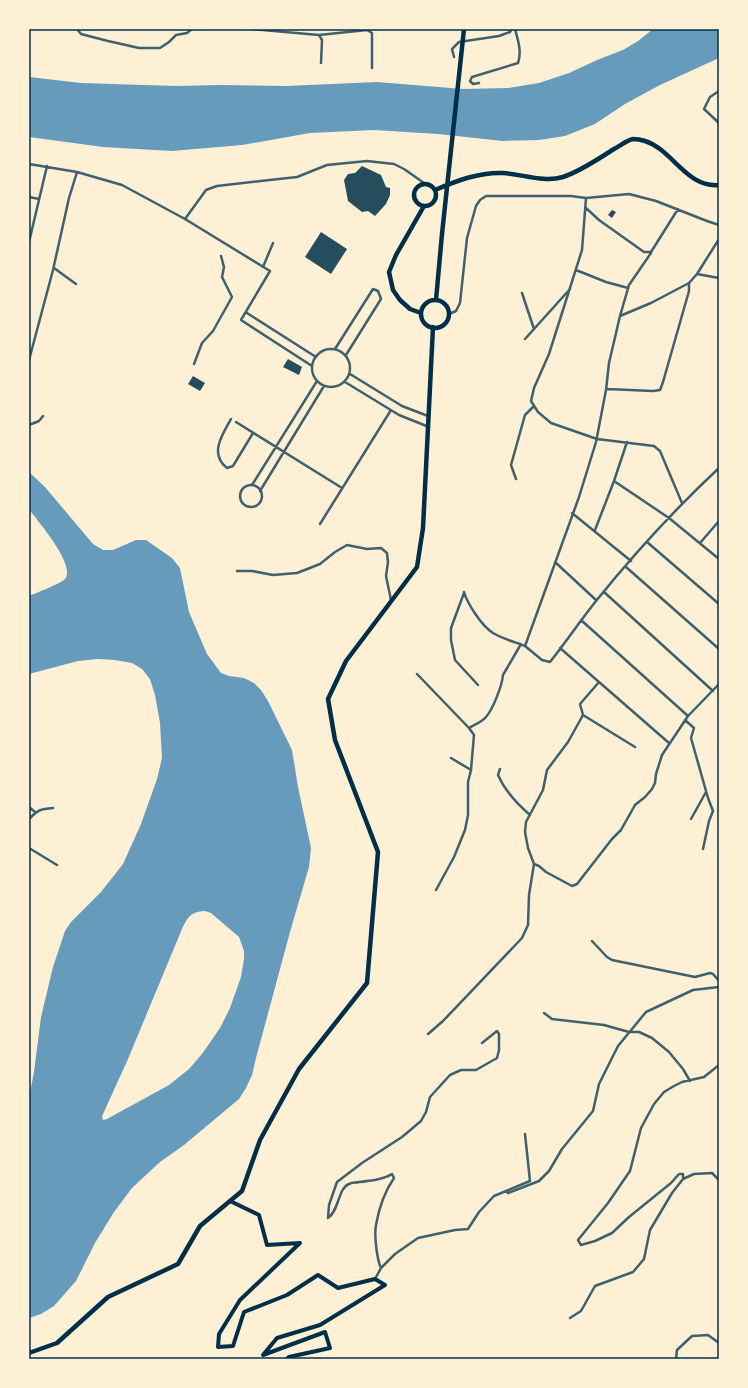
<svg xmlns="http://www.w3.org/2000/svg" width="748" height="1388" font-family="'Libre Baskerville',serif">
<style>
.water{fill:#669bbc;fill-rule:evenodd}
.building{fill:#264d5e}
.lines{fill:none;stroke-linecap:round;stroke-linejoin:round}
.minor{stroke:#3f606c;stroke-width:2.5}
.secondary{stroke:#003049;stroke-width:4}
.trunk{stroke:#003049;stroke-width:4.5}
.neatline{fill:none;stroke:#003049;stroke-width:1.5}
</style>
<rect width="100%" height="100%" fill="#fdf0d5"/>
<path class="water" d="M653,29H719V58L660,85L625,104L595,124L565,136L539,140L503,141L438,134L374,130L310,133L242,145L172,151L103,147L29,137V77L81,83L176,86L218,85L286,86L377,82L463,89L508,88L539,83L569,73L597,60L623,50L638,41Z
M29,472L45,487L93,544L103,550H113L136,540H146L172,558L180,568L189,612L207,654L221,673L229,676L244,678L254,683L261,690L268,701L292,750L298,787L311,848L309,867L290,932L256,1058L252,1075L246,1088L239,1099L184,1145L160,1162L132,1188L114,1212L95,1243L76,1281L54,1306L41,1314L29,1318V1098L34,1072L41,1017L53,967L65,931L71,922L101,892L123,864L141,824L157,779L162,758L160,723L155,695L150,679L142,669L132,663L115,660L98,659L78,661L29,674V596C36,593 62,583 65,579C75,567 46,531 38,521C36,517 30,512 29,508C27,503 29,479 29,472ZM205,911L211,913L239,937L244,951V959L241,977L230,1008L220,1028L202,1054L189,1069L169,1085L107,1119L103,1120L102,1117L103,1114L128,1059L182,929C188,917 190,912 205,911Z"/>
<path class="building" d="M362,166L381,175L386,187L390,188V195L386,204L375,216L368,211L362,212L348,201L344,180L348,174L355,173Z
M612,210L616,212L612,218L608,215Z
M321,232L347,249L331,274L305,257Z
M288,359L302,367L299,375L283,367Z
M193,376L205,383L200,391L188,384Z"/>
<g class="lines">
<path class="minor" d="M77,29L81,34L108,41L139,48H160L169,42L176,35L187,33L192,29
M250,29L319,35L322,40L321,63
M319,35L367,30L372,33V68
M454,57L452,49L459,42L499,36L510,32L512,29
M479,83L473,84L470,81L472,77L518,63C522,52 518,40 515,29
M719,91L710,97L704,109L719,123
M29,164L77,172L122,185L185,219L270,271L241,320L312,366
M29,197L39,199
M586,198L582,250L549,354L534,388L531,401L538,412L551,423L597,439L654,446L660,451L682,503
M586,208L599,220L644,252H651L678,209
M185,219L206,190L217,186L297,177L327,165L367,161L394,164L404,169L424,183
M29,242L47,166
M263,267L273,243
M54,268L76,284
M576,270L606,282L628,288
M697,274L719,239
M522,293L534,329
M247,313L316,357
M449,314L456,311L460,303L467,238L476,206L480,200L486,196H571L586,198L629,194L656,201L707,221L719,225
M620,316L629,285L651,253
M525,339L570,289
M312 368a19 19 0 1 1 38 0a19 19 0 1 1-38 0Z
M335,349L373,289L378,291L381,299L346,355
M29,360L53,270L69,198L77,172
M194,364L202,343L213,331L232,297L222,277L224,267L221,256
M350,374L402,406L428,416
M345,382L399,415L429,427
M607,389L653,391L660,390L663,382L689,291V283
M231,419C222,435 209,454 227,468L233,466L253,433
M236,422L342,488
M29,425L39,421L43,416
M516,479L511,465L525,415L534,406
M614,481L669,518L719,559
M252,485L317,381
M240 496a11 11 0 1 1 22 0a11 11 0 1 1-22 0Z
M260,491L324,386
M572,513L631,561
M320,524L391,410
M595,530L614,481L627,442
M647,542L719,604
M700,543L719,521
M555,562L596,600
M626,567L719,649
M237,571H252L273,575L297,573L320,564L335,552L347,545L367,549L381,548L387,553L388,562L386,576L391,600
M464,592C468,605 482,626 493,633C503,639 515,642 525,646L579,497L596,442L606,390L609,363L620,316L651,303L689,283L697,274L719,278
M604,592L713,691
M464,593L451,628V640L455,660L478,685
M581,620L688,716
M525,646L542,660L550,662C566,642 580,621 596,601C634,554 675,509 719,468
M560,648L669,743
M417,674L469,728C474,725 482,722 486,717C493,709 502,686 503,675L521,644
M599,682L580,704L583,715L635,747
M685,720L694,728L691,738L708,798L713,811L709,821L703,849
M469,728L474,735L471,770
M500,769L498,775C505,791 516,803 530,815
M29,807L35,812
M29,819C38,810 40,809 53,808
M691,819L706,792
M29,848L57,865
M534,864L539,866L546,872L572,886L577,884L612,839L621,830L635,805L645,797L652,789L655,783L656,774L662,755L688,716L719,684
M436,890L454,857L465,830L468,815V782L471,770L451,758
M592,941L607,957L612,960L695,977L710,973L713,974L719,981
M544,1013L552,1019L604,1025L629,1032H639L652,1038L669,1052L683,1069L690,1081
M428,1034L443,1021L522,938L528,925L529,895L534,864L528,848L525,832L526,822L543,790L547,770L568,742L583,715
M683,1179V1174H679L671,1183L629,1217L612,1233L595,1241L581,1245L578,1240L608,1203L630,1171L641,1128L654,1104L664,1092L674,1086L682,1082L704,1077L719,1065
M506,1191L508,1193L539,1181L549,1171L562,1149L593,1111L599,1084L618,1046L646,1012L693,990L719,987
M381,1268L395,1254L418,1238L455,1230L468,1229L479,1212L494,1196L530,1181L525,1134
M375,1279L381,1268C377,1260 374,1235 376,1225C379,1208 385,1191 394,1178L392,1174C382,1180 370,1181 359,1182C356,1183 352,1182 349,1184C338,1188 339,1211 328,1218L329,1205L337,1182L362,1163L402,1137L421,1121L426,1112L430,1097L450,1075L461,1070H476L497,1058L499,1050V1034L497,1031L482,1043
M570,1318L581,1311L595,1286L633,1272L644,1259L650,1230L672,1193L683,1179L694,1174L712,1173L719,1180
M676,1359L677,1350L692,1336L708,1335L719,1343"/>
<path class="secondary" d="M230,1201L259,1215L267,1245L300,1243L240,1300L219,1334L218,1347L233,1346L244,1312L287,1295L318,1275L338,1288L375,1279L385,1285L320,1325L277,1338L263,1355L325,1332L330,1348L289,1357L287,1359"/>
<path class="trunk" d="M414 195a11 11 0 1 1 22 0a11 11 0 1 1-22 0Z
M435,190C456,181 479,172 503,173C522,174 544,183 563,177C581,171 598,159 614,149C620,146 627,140 633,139C636,139 642,140 645,141C673,150 686,188 719,185
M436,300L442,234L464,29
M421 314a14 14 0 1 1 28 0a14 14 0 1 1-28 0Z
M421,313L410,309L400,300L393,290L389,272L396,255L424,206
M29,1353L57,1343L108,1297L178,1264L200,1226L242,1191L260,1140L299,1069L367,983L378,852L335,740L328,699L346,661L417,567L423,528L433,327"/>
</g>
<rect width="748" height="1388" fill="none" stroke="#fdf0d5" stroke-width="60"/>
<rect x="30" y="30" width="688" height="1328" class="neatline"/>
</svg>
